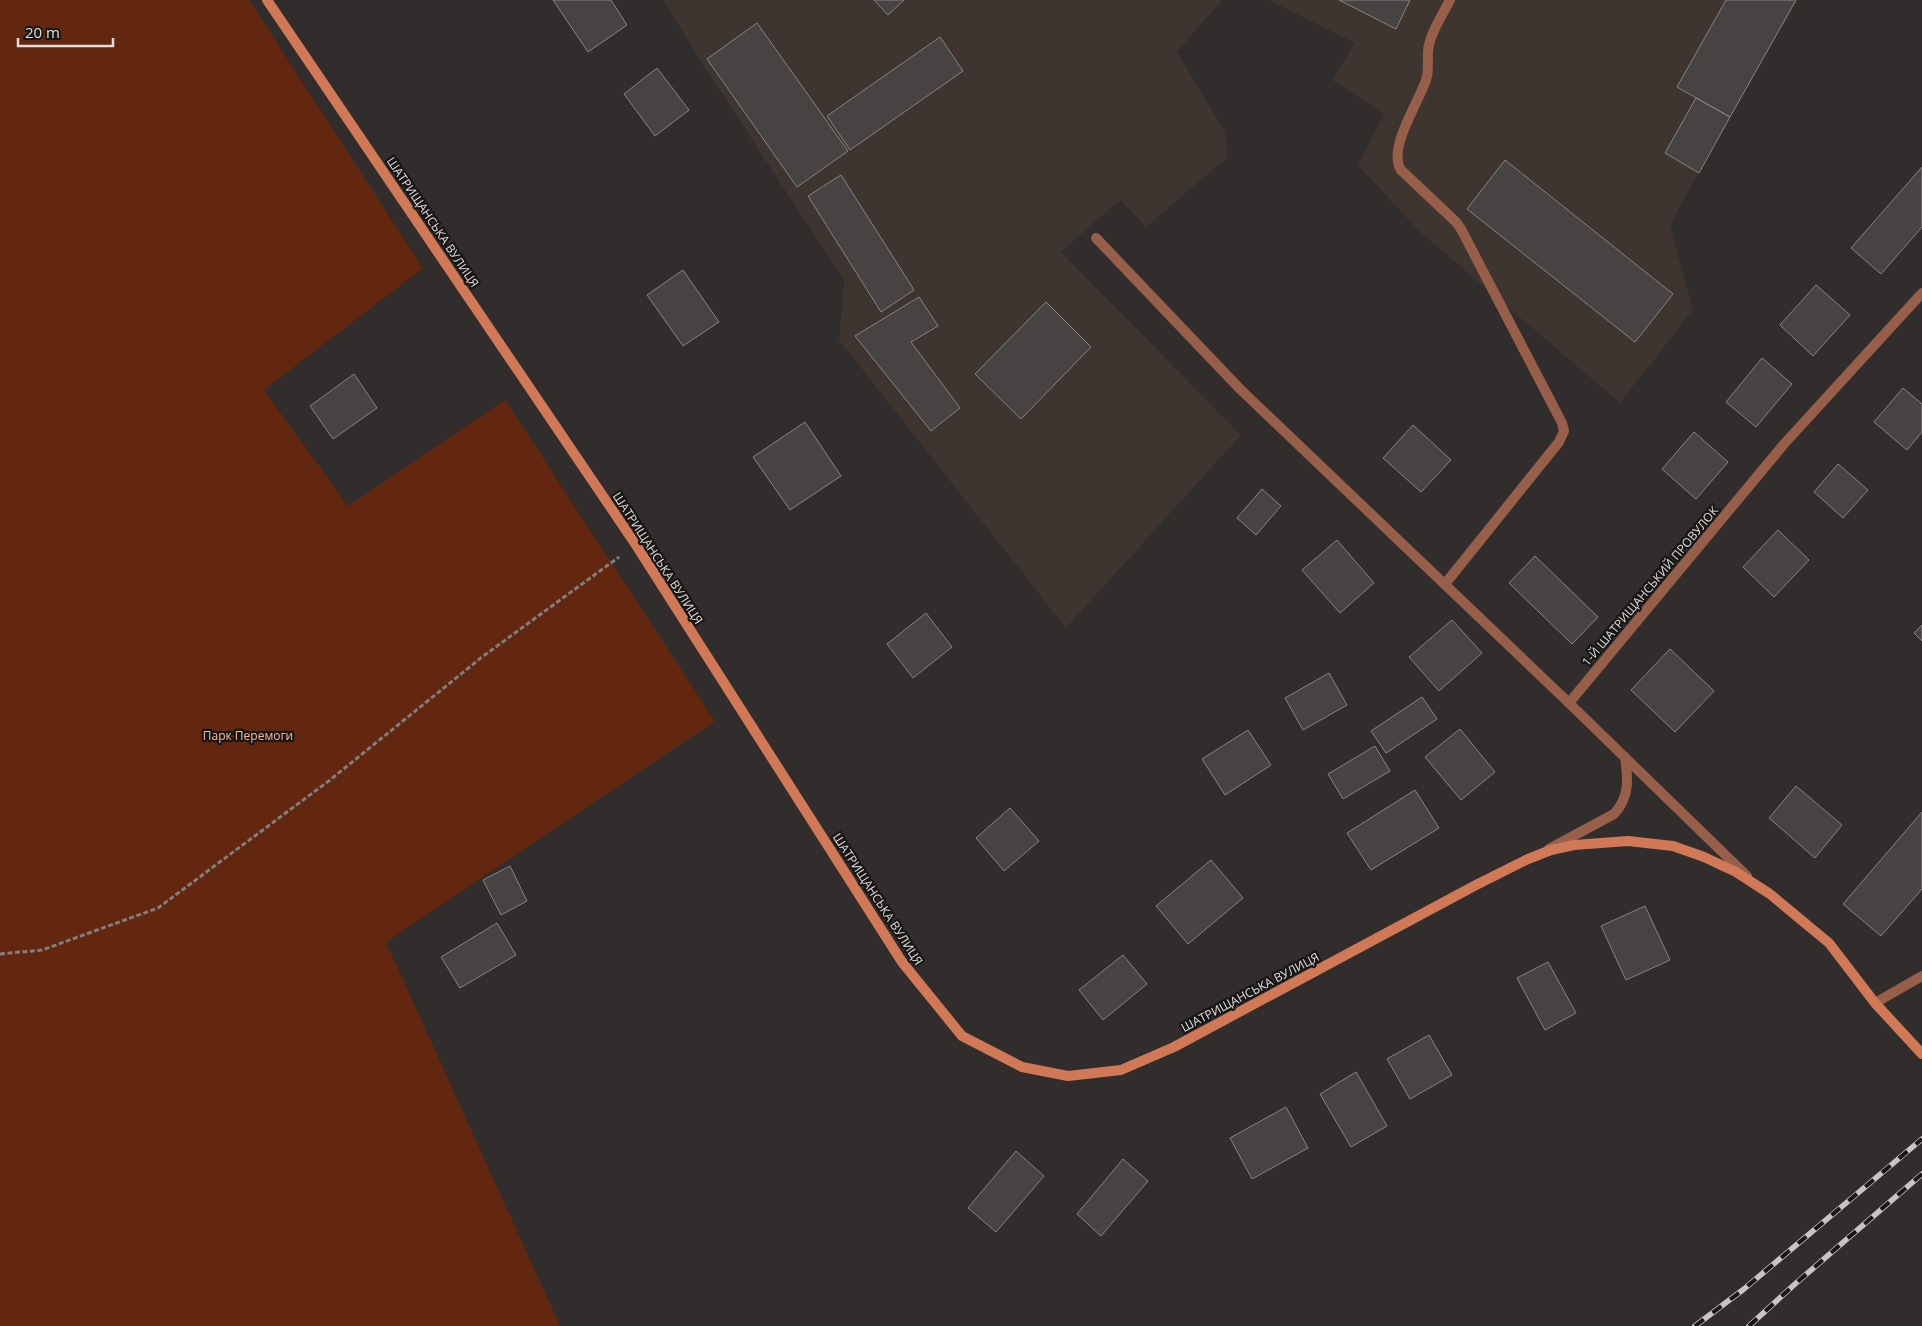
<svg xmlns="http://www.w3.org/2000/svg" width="1922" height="1326" font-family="'Open Sans',sans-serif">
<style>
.built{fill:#3e3430}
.green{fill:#62270e}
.building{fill:#474342;stroke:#888482}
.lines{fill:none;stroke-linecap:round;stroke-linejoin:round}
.path{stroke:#817e7d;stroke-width:3;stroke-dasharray:5 2.5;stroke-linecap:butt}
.lane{stroke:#975f4a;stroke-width:10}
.street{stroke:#975f4a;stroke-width:10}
.secondary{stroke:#d17957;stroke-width:10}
.rail-casing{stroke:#c7c5c4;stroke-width:5.5}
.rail{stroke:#171615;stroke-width:4;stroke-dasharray:11;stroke-linecap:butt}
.labels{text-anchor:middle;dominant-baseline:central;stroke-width:4.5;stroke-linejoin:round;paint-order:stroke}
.street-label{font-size:12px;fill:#e0dedd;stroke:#171615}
.park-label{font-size:12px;fill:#fdb89e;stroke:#171615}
</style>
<rect width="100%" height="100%" fill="#312d2c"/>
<path class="built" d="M663,0H1222L1177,52L1225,132L1228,157L1146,227L1120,200L1061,252L1241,435L1066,628L839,340L844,280L703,65Z
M1269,0H1798L1726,122L1670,225L1693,310L1620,403L1419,231L1358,165L1384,114L1332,80L1355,43Z"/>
<path class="green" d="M0,0H249L423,268L264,390L348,506L505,400L715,721L386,942L560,1326H0Z"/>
<path class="building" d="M553,0H611L627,25L588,52Z
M874,0H904L888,15Z
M1339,0H1410L1396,29Z
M1726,0H1796L1730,117L1677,87Z
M757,23L848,151L797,187L707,59Z
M940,37L963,71L850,150L827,116Z
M657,68L689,110L655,136L624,94Z
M1696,98L1730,117L1699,173L1665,153Z
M1505,160L1673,294L1635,342L1467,209Z
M1922,167V227L1881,274L1851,248Z
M841,175L914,290L881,312L808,196Z
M683,270L719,322L683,346L647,295Z
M1816,285L1850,315L1813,356L1780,325Z
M919,297L938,326L911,342L960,408L931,431L855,336Z
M1046,302L1091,347L1021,419L975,374Z
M1762,358L1792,384L1756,427L1726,402Z
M354,374L377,408L333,439L310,406Z
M1903,388L1922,404V432L1907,450L1874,422Z
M805,422L841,476L790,510L753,457Z
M1413,425L1451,460L1421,492L1383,458Z
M1694,432L1728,462L1696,499L1662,469Z
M1838,464L1868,490L1843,518L1814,492Z
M1262,489L1281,506L1256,535L1237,518Z
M1778,530L1809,560L1774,597L1743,567Z
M1337,540L1374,583L1340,613L1302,570Z
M1535,556L1598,617L1572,644L1509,583Z
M926,613L952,647L913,678L887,644Z
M1452,620L1482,653L1439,691L1409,657Z
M1922,625V641L1914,633Z
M1670,649L1714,691L1675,732L1631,690Z
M1329,673L1347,705L1303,730L1285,698Z
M1422,697L1437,719L1386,753L1371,731Z
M1460,729L1495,772L1461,800L1425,757Z
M1248,730L1271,765L1225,795L1202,759Z
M1375,746L1390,771L1343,799L1328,774Z
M1796,786L1842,825L1815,858L1769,818Z
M1415,790L1439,828L1371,870L1347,833Z
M1010,808L1039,841L1004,871L976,838Z
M1922,812V889L1881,936L1843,904Z
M1211,860L1243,898L1188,944L1156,906Z
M510,866L527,901L501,915L483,880Z
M1645,906L1670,960L1626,980L1601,926Z
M497,923L516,955L460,988L441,957Z
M1123,955L1147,984L1103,1020L1079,990Z
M1548,962L1576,1013L1545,1030L1517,978Z
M1429,1035L1452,1075L1410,1099L1387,1059Z
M1356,1072L1387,1126L1351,1147L1320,1094Z
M1286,1107L1308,1148L1252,1179L1230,1138Z
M1016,1151L1044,1176L996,1232L968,1208Z
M1123,1159L1148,1181L1101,1236L1077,1214Z"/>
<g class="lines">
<path class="path" d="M0,954L42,950L158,908L330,780L482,657L619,557"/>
<path class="lane" d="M1096,238L1240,389L1569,703
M1445,584L1559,442L1564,431L1562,423L1461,229L1456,222L1401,170C1387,149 1419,102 1426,80C1430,69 1426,57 1429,45C1432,30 1443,14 1450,0"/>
<path class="street" d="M1549,849L1614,814C1630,797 1628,779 1625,757
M1747,876L1569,703L1784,444L1922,293
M1875,1003L1922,976"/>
<path class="secondary" d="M267,0L636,545L902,962L962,1036L1022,1067L1068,1076L1121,1070L1174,1047L1476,885L1528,859L1551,850L1574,845L1628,841L1673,846L1704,857L1736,872L1770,894L1829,943L1875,1003L1922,1054"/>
<g class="rail-casing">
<path id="rail" d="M1695,1326L1744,1289L1922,1139
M1749,1326L1795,1284L1922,1174"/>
</g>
<use href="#rail" class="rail"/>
</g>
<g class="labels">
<g class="street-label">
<text transform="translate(433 222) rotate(56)">ШАТРИЩАНСЬКА ВУЛИЦЯ</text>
<text transform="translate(658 558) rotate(57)">ШАТРИЩАНСЬКА ВУЛИЦЯ</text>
<text transform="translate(1650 586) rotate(-50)">1-Й ШАТРИЩАНСЬКИЙ ПРОВУЛОК</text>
<text transform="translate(878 899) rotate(57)">ШАТРИЩАНСЬКА ВУЛИЦЯ</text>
<text transform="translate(1250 992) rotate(-28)">ШАТРИЩАНСЬКА ВУЛИЦЯ</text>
</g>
<g class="park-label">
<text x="248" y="735">Парк Перемоги</text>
</g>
</g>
<path d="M18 38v8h95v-8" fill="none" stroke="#e0dedd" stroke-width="2.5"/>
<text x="25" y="38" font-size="15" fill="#e0dedd" stroke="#171615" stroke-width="4" paint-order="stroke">20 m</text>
</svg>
